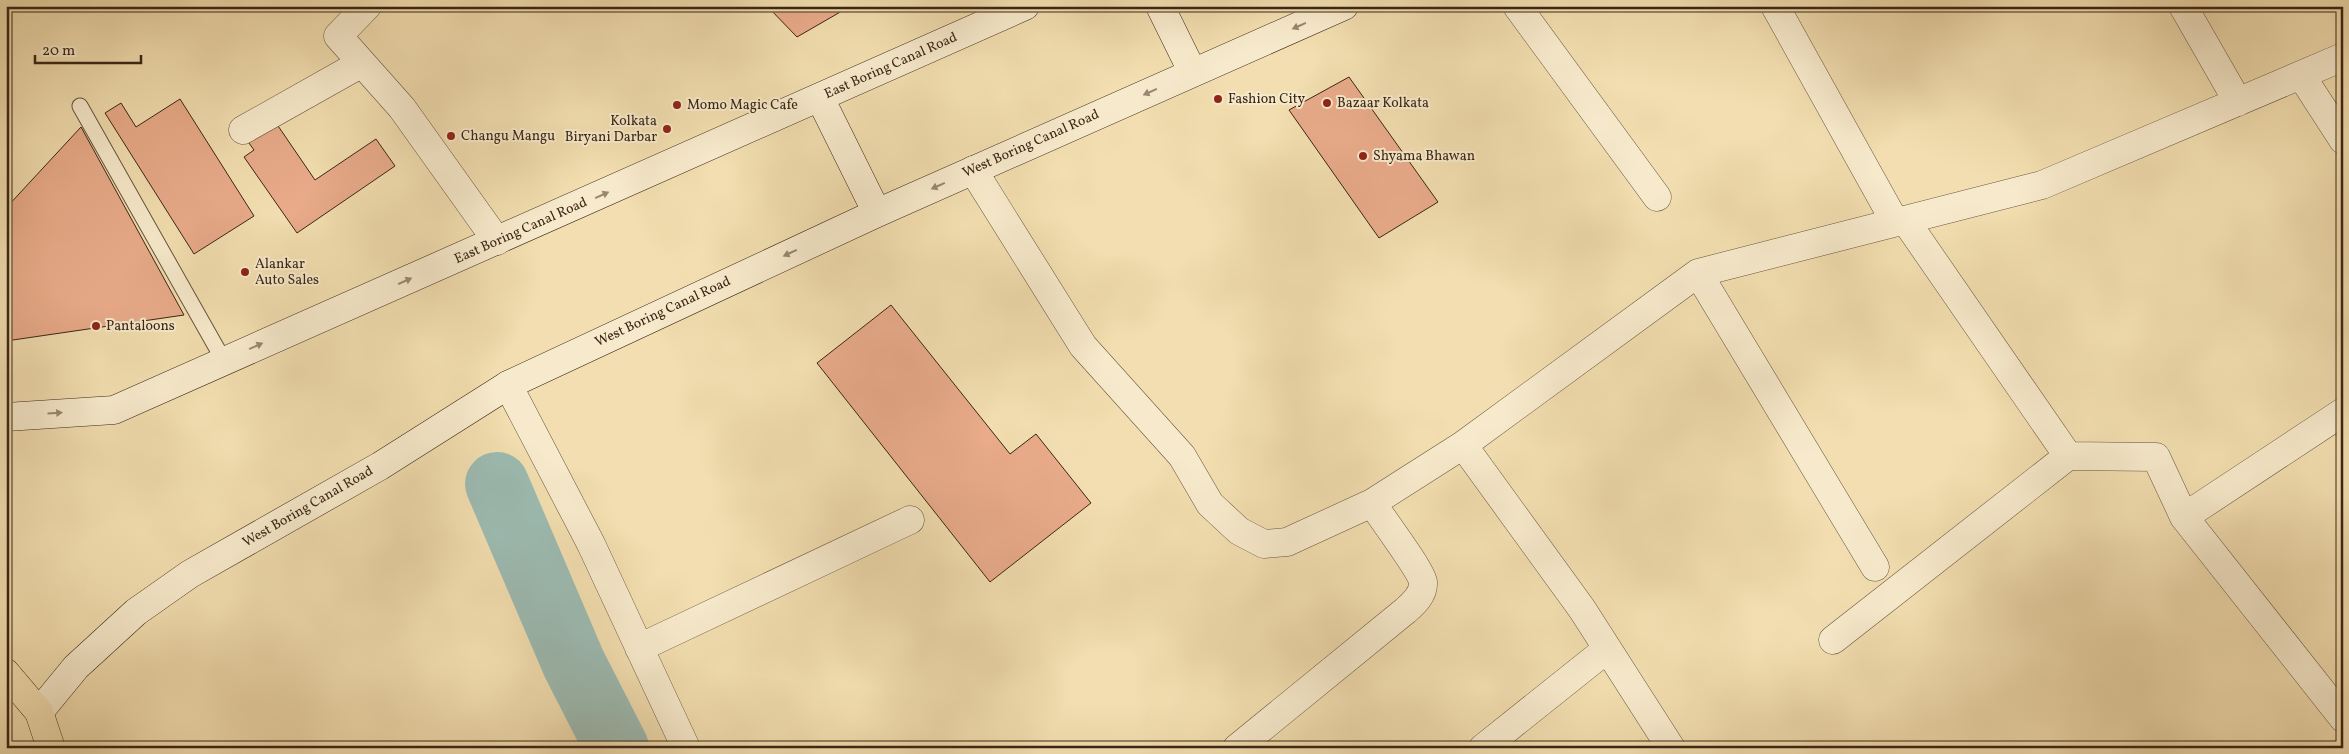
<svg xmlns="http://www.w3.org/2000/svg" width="2349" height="754" font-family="Vollkorn,serif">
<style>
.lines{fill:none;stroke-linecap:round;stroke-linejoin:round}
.river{stroke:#9cbbb2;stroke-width:64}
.building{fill:#e9ab8a;stroke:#3a2615}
.service-casing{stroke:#68543c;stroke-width:17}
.minor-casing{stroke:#68543c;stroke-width:29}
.secondary-casing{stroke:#3a2615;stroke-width:29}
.primary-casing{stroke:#3a2615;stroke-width:29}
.service{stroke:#f7eacc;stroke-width:15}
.minor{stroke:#f7eacc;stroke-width:28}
.secondary{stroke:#f7eacc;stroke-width:28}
.primary{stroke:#f2deb0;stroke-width:28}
.oneway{fill:#988870}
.poi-dot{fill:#8f2418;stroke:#f7eacc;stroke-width:2}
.labels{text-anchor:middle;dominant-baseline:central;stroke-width:4;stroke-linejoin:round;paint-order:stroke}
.street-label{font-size:14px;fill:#3a2615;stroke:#f7eacc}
.poi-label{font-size:14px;fill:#3a2615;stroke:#f7eacc;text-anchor:start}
</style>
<rect width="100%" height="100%" fill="#f2deb0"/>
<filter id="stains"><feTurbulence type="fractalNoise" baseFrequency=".004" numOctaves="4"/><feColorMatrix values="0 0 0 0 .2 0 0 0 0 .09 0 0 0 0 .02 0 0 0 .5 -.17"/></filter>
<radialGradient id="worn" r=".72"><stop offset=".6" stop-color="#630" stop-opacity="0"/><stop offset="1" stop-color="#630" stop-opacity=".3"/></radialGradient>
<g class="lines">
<path class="river" d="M497,484L574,664L617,748"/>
</g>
<path class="building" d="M767,6H839L842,11L797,37Z
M1349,77L1438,202L1379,238L1289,110Z
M180,99L254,216L194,254L105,113L121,103L136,127Z
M274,120L315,180L376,139L395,166L297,233L244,157L254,150L246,139Z
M81,127L184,315L6,341V208Z
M891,305L1010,454L1036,434L1091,503L990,582L817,363Z"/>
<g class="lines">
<g class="service-casing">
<path id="service" d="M80,106L224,361"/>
</g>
<g class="minor-casing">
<path id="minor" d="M367,6L338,36L402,108L497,241
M1517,6L1657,197
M1775,6L1895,222
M2183,6L2238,102
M2301,75L2343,140
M243,130L362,63
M973,170L1083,346L1182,456L1210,504L1239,531L1264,544L1287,542L1372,503L1463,445L1698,273L2042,185L2343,57
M1698,273L1875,567
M508,385L591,544L686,748
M1463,445L1582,609L1671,748
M2068,456L2156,457L2184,517L2343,718
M2184,517L2343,412
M1833,640L2068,456L1905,220
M639,648L910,520
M1237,748L1405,611C1413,604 1424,595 1423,582C1421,570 1381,517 1372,503
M1483,748L1607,649"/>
</g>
<g class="secondary-casing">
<path id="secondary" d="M1160,6L1193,73
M820,98L877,213
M6,417L114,410L1025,6
M39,712L76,667L136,612L190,574L380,466L508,385L877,213L1344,6"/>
</g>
<g class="primary-casing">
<path id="primary" d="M6,673L39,712L51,748"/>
</g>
<use href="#service" class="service"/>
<use href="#minor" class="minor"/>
<use href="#secondary" class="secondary"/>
<use href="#primary" class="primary"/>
</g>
<defs><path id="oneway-solid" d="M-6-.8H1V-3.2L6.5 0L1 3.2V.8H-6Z" transform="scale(1.25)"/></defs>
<g class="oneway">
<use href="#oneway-solid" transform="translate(1299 26) rotate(156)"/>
<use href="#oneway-solid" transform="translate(1150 92) rotate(156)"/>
<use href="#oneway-solid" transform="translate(938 186) rotate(156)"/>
<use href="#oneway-solid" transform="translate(602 195) rotate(-24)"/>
<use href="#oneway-solid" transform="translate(790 253) rotate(155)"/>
<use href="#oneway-solid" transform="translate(405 281) rotate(-24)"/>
<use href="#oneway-solid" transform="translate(256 346) rotate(-24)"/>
<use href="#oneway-solid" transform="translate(55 413) rotate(-4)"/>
</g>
<g class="poi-dot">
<circle cx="1218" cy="99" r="5"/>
<circle cx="1327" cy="103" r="5"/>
<circle cx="677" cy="105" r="5"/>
<circle cx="667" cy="129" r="5"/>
<circle cx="451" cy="136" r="5"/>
<circle cx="1363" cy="156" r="5"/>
<circle cx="245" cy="272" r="5"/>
<circle cx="96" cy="326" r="5"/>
</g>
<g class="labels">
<g class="street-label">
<text transform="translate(891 66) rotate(-24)">East Boring Canal Road</text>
<text transform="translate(1031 144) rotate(-24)">West Boring Canal Road</text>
<text transform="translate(521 231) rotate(-24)">East Boring Canal Road</text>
<text transform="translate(663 312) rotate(-25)">West Boring Canal Road</text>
<text transform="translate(308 507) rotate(-30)">West Boring Canal Road</text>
</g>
<g class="poi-label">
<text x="1228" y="99">Fashion City</text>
<text x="1337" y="103">Bazaar Kolkata</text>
<text x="687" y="105">Momo Magic Cafe</text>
<text x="657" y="121" text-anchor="end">Kolkata<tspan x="657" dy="16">Biryani Darbar</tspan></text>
<text x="461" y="136">Changu Mangu</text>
<text x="1373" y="156">Shyama Bhawan</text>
<text x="255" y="264">Alankar<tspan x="255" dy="16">Auto Sales</tspan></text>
<text x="106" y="326">Pantaloons</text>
</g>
</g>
<rect width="2349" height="754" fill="none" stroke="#f2deb0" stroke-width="25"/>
<rect x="8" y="8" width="2334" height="739" fill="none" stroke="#3a2615" stroke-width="2.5"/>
<rect x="12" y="12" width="2324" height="729" fill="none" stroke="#3a2615"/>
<path d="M35 55v8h106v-8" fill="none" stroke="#3a2615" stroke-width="2.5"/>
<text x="42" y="55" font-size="15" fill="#3a2615" stroke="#f7eacc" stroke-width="4" paint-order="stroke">20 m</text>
<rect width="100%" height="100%" filter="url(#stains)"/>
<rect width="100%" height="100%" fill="url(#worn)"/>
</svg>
